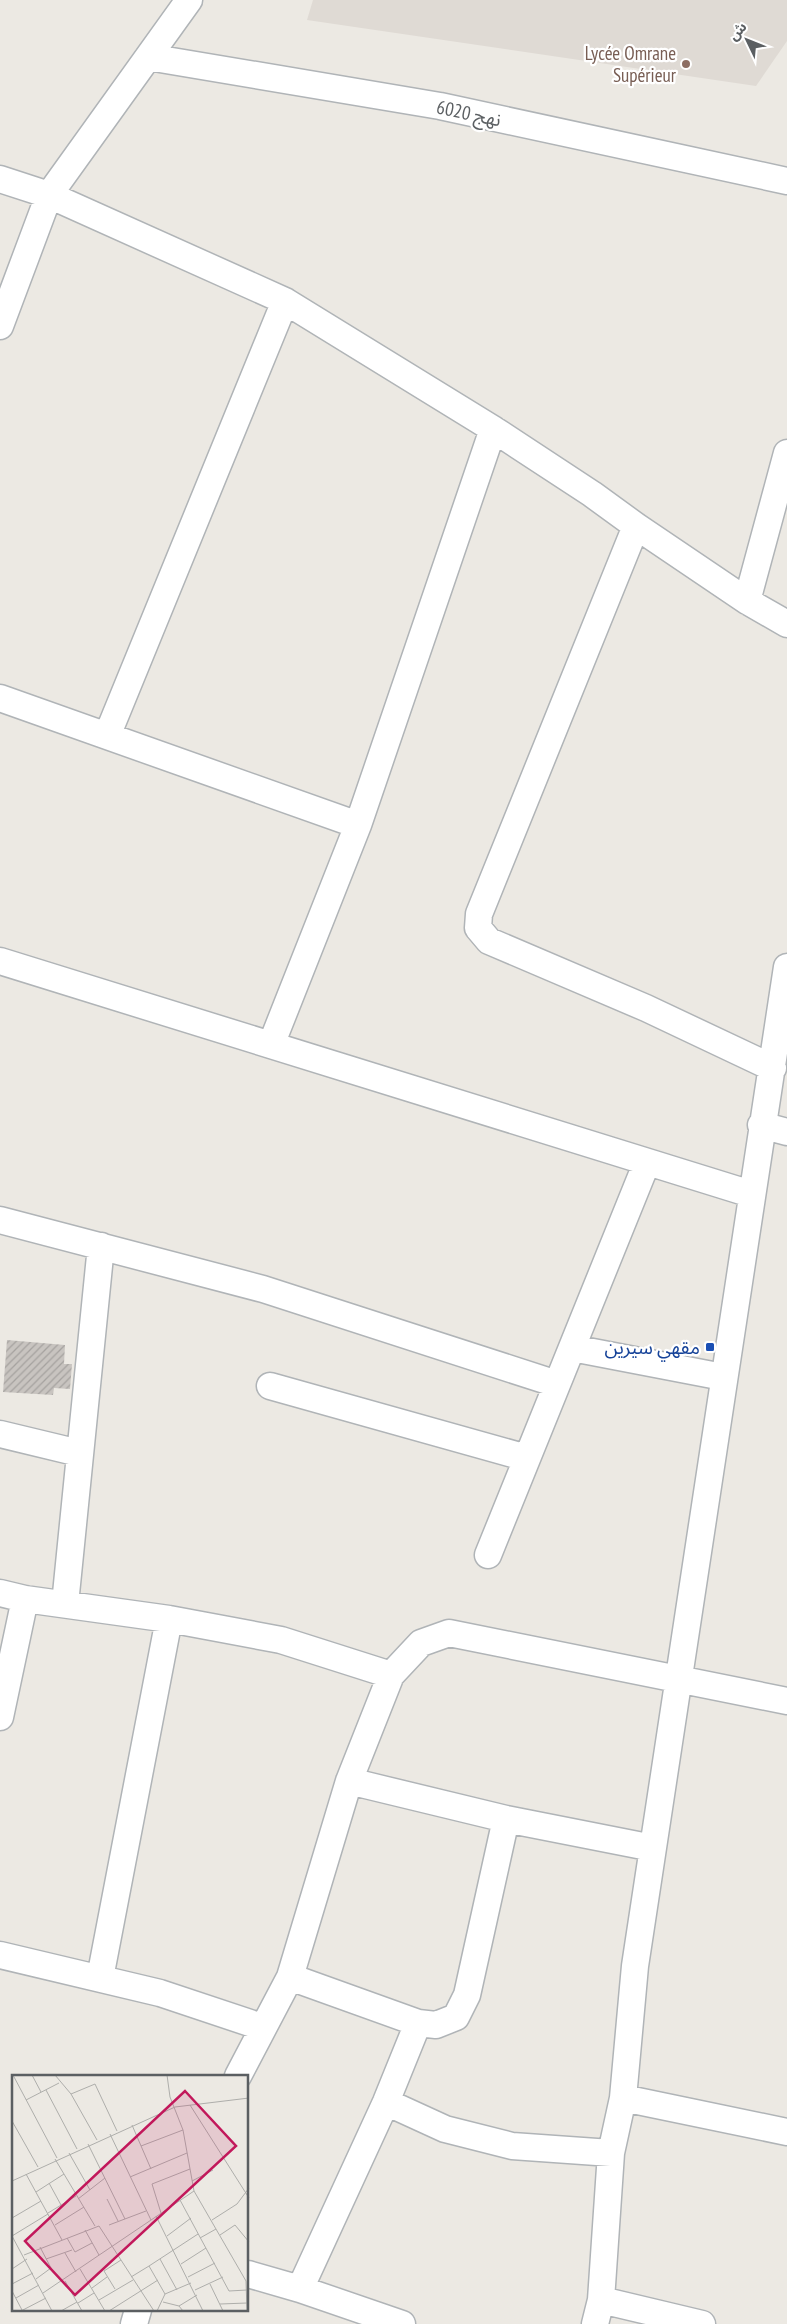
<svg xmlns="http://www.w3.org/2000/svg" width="787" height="2324" font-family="'PT Sans Narrow','Noto Sans Arabic',sans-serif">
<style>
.education{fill:#dfdad4}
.building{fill:url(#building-hatch)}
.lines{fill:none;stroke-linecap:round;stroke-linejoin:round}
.street-casing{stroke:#b0b4b7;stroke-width:29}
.street{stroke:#fff;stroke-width:26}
.education-dot{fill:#8d6e63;stroke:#fff;stroke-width:2}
.transit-dot{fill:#1a4fb4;stroke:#fff;stroke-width:2}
.labels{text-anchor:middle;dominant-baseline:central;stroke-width:4.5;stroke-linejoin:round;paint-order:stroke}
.education-label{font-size:19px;fill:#785e54;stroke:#fff;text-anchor:end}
.street-label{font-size:19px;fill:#5b5f62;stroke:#fff}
.transit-label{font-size:19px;fill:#164399;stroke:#fff;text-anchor:end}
.inset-road{fill:none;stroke:#aeaeab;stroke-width:1}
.view{fill:#c2185b;fill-opacity:0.15;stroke:#c2185b;stroke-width:2.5}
.inset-edge{fill:none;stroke:#5b5f62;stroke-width:2.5}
</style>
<defs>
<pattern id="building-hatch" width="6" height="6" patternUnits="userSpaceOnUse" patternTransform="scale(1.25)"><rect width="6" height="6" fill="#c8c4c0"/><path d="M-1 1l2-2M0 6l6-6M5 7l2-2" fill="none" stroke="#a5a29f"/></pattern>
</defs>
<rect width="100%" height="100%" fill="#ece9e3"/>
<path class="education" d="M313,0H787V41L756,86L307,20Z"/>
<path class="building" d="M7,1340L65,1345L64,1364H72L70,1389L54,1388L53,1395L3,1392Z"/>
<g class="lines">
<g class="street-casing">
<path id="street" d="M148,57L440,106L787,181
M0,179L49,195L285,301L493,429L592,494L636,526L747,601L787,624
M0,326L49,195L189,0
M636,526L479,914L478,928L489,941L646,1008L773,1068
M747,601L787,453
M0,698L358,825
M107,736L285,301
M0,961L751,1194
M271,1045L358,825L493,429
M761,1125L787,1132
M0,1220L263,1289L557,1384
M572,1348L723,1377
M270,1386L527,1458
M0,1434L79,1453
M488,1555L647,1162
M0,1593L25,1599L169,1619L281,1640L391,1675
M65,1604L101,1246
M0,1717L25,1599
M349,1781L506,1819L653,1848
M0,1955L160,1993L262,2027
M290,1977L418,2023L436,2025L456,2017L467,1995L506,1819
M100,1978L169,1619
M238,2076L290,1977L349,1781L391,1675L421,1643L449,1633L787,1701
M623,2098L787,2132
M386,2102L445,2129L512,2146L611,2153
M248,2274L300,2289L402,2324
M300,2289L386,2102L418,2023
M601,2300L702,2324
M134,2324L138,2310
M595,2324L601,2300L611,2153L623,2098L635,1966L787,967"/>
</g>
<use href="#street" class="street"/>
</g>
<circle class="education-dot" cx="686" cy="64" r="5"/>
<rect class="transit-dot" x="705" y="1342" width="10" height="10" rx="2.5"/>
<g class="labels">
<g class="education-label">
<text x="676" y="53">Lycée Omrane<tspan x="676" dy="22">Supérieur</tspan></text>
</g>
<g class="street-label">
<text transform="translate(469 113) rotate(12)">نهج 6020</text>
</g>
<g class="transit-label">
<text x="700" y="1347">مقهي سيرين</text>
</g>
</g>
<g transform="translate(12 2075)">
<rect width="236" height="236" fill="#ece9e3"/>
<path class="inset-road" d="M1,0L45,83M20,0L29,17M43,0L59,19L85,65M155,0L158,22L171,55L182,116L234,206L235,236M34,15L65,74M59,19L83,9L105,56M14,25L47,8M178,30L237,123M0,46L26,92M120,50L139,94M98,59L139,145M76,69L113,144M129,71L171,55M57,78L78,115M43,84L83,151M14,99L50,165M118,102L175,78M0,106L163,32L237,23M180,106L201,95M37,108L49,130M24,117L52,99M66,124L93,103M95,124L106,146M168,125L217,216L235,215M36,138L64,121M149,138L140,109L178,94M144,141L191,236M0,143L29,126M200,145L225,129L237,113M43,150L72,132M97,150L134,136M73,155L87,180M208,160L223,150L237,167M0,161L40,236M0,161L36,139M155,161L179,143M55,163L63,177L80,168M188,163L204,154M53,178L64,197M12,180L87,151L142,236M34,184L60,175M148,184L165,215M169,189L194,173M0,194L15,184M68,194L93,236M119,202L137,191M176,202L203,188M24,204L39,193L28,172M53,206L70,236M0,209L21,198M198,209L211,236M80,213L95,202M103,214L92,196L109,185M183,215L211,202M0,216L10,235M31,218L182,116M153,219L137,191L186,159M4,223L27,210M87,225L121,205M151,227L167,231L171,236M66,228L82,218M208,229L235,228M167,231L185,220M9,236L34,223M49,236L65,227M97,236L146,205M145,236L153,219L179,208"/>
<path class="view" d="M173,16L224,71L63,220L13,166Z"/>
<rect width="236" height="236" class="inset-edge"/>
</g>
<g transform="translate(747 40) rotate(313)" stroke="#ffffff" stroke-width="4" paint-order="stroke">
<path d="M0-4L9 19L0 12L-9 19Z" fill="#5b5f62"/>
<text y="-8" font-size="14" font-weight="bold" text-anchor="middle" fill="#5b5f62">ش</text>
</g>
</svg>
